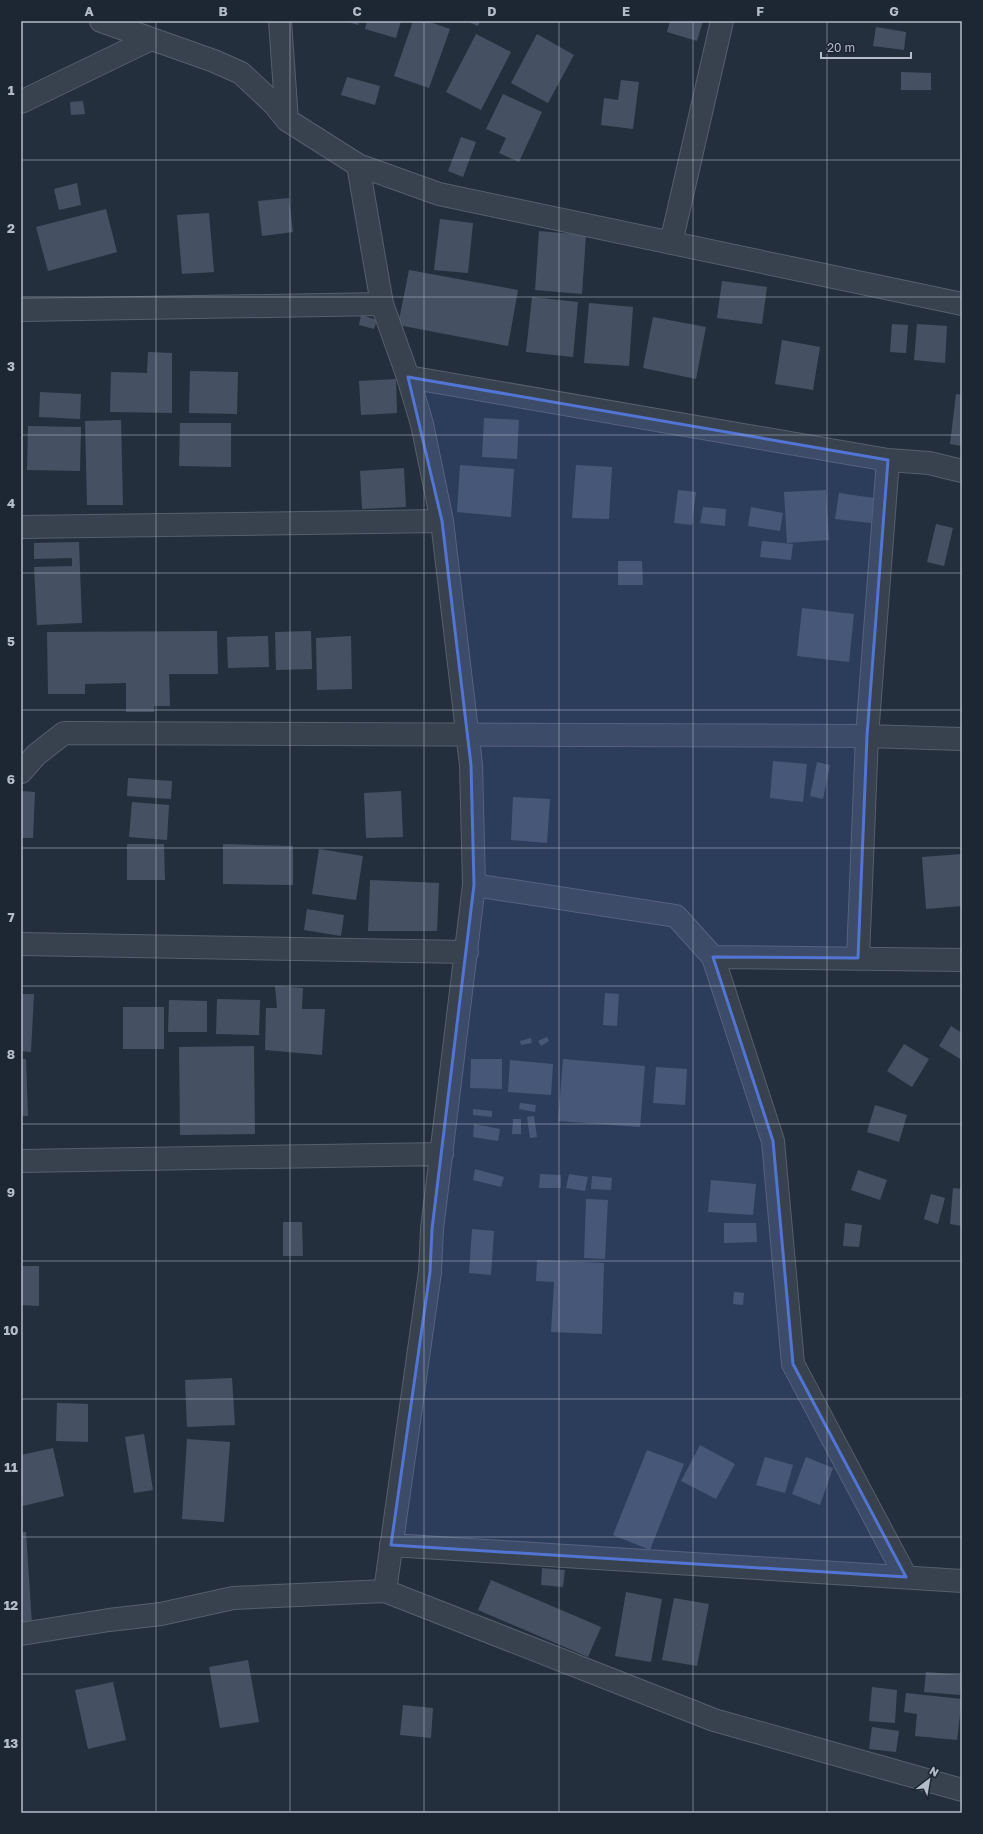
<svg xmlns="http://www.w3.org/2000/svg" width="983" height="1834" font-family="'Golos Text',sans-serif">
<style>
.building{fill:#455162}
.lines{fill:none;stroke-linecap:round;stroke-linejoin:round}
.minor-casing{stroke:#565f6c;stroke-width:24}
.minor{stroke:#38414e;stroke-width:22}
.marked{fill:#5274d3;fill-opacity:0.2;stroke:#5274d3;stroke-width:3;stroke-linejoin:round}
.grid{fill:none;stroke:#b4bcc9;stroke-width:1;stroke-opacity:0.55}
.neatline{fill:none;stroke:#b4bcc9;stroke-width:1.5}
.grid-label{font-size:13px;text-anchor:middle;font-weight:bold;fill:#b4bcc9}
</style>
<rect width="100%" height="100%" fill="#242f3e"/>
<path class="building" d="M345,21H359L358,25Z
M367,21H401L396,38L365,29Z
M413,21H427L450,29L429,88L394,76Z
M466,21H480L478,26Z
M670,21H703L697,41L667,32Z
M876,27L906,32L904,50L873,46Z
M476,34L511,52L481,110L446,92Z
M537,34L574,55L548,103L511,83Z
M901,72L931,73V90H901Z
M347,77L380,86L375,105L341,95Z
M621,80L639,82L633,129L601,125L604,98L618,100Z
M503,94L542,112L519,162L499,153L506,138L486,129Z
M83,101L85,114L71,115L70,102Z
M461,137L476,142L463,177L448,171Z
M77,183L81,205L59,210L54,189Z
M289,198L293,232L262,236L258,201Z
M106,209L117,252L48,271L36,227Z
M209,213L214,272L182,274L177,215Z
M440,219L473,223L468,273L434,270Z
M539,231L586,235L582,294L535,290Z
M409,270L518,290L508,346L398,325Z
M722,281L767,287L762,324L717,318Z
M532,297L578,302L573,357L526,352Z
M589,303L633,307L629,366L584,363Z
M361,315L377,320L374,329L359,325Z
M653,317L706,327L696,379L643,368Z
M892,324L908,325L906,353L890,352Z
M917,324L947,326L945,363L914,360Z
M782,340L820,347L813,390L775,384Z
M148,352L172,353V413L110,412L111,372L147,373Z
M190,371L238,372L237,414L189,413Z
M396,379L397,413L361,415L359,381Z
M40,392L81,394L80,419L39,417Z
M956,394L962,395V446L950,444Z
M484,418L519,420L517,459L482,457Z
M121,420L123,505H87L85,421Z
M180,423H231V467L179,466Z
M28,426L81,427L80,471L27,470Z
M460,465L514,469L511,517L457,512Z
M576,465L612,467L609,519L572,518Z
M404,468L406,507L362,509L360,471Z
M678,490L696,492L692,525L674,523Z
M826,490L829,540L787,543L784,492Z
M839,493L874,498L871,523L835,519Z
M703,507L726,509L725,526L700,523Z
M751,507L783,513L780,531L748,526Z
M936,524L953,528L944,566L927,562Z
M762,541L793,544L791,560L760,557Z
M79,542L82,623L37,625L34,567L72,566V558L34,559V543Z
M618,561H642L643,585H618Z
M802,608L854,614L849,662L797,656Z
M217,631L218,674H169L170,706H154V712H126V683L85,684V694H48L47,632Z
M311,631L312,669L276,670L275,632Z
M268,636L269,667L228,668L227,637Z
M351,636L352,689L317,690L316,638Z
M773,761L807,764L803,802L770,798Z
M817,762L830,765L823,799L810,796Z
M128,778L172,781L171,799L127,796Z
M21,791L35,792L33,838H21Z
M401,791L403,837L366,838L364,793Z
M513,797L550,799L547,843L511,840Z
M132,802L169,805L167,840L129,837Z
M127,844H164L165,880H127Z
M223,844L293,846V885L223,884Z
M319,849L363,856L356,900L312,894Z
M962,854V906L926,909L922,857Z
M370,880L439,883L437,931H368Z
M307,909L344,915L341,936L304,930Z
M275,986L303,988L302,1009H325L322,1055L265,1050L266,1008H277Z
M605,993L619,994L617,1026L603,1025Z
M21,994H34L31,1052L21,1051Z
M217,999L260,1000L259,1035L216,1034Z
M169,1000L207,1001V1032H168Z
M123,1007H164V1049H123Z
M951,1026L962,1033V1060L939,1046Z
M547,1037L549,1041L541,1046L538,1041Z
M531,1038L532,1043L521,1045L520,1041Z
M904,1044L929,1059L912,1087L887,1071Z
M254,1046L255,1134L180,1135L179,1047Z
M21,1059H26L28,1116H21Z
M471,1059H502V1089L470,1088Z
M563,1059L645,1066L640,1127L558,1121Z
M510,1060L553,1064L551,1095L508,1092Z
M656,1067L687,1069L685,1105L653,1103Z
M520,1103L536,1105L535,1112L519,1109Z
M875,1105L907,1115L899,1142L867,1132Z
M473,1109L492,1111V1117L473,1115Z
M534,1116L537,1137L530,1138L527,1117Z
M513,1119H521V1134H512Z
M474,1124L500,1129L498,1141L473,1137Z
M475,1169L504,1177L501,1187L473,1180Z
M858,1170L887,1180L880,1200L851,1190Z
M540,1174L561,1175V1188H539Z
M569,1174L588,1177L585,1191L566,1188Z
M592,1176L612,1178L611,1190L591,1189Z
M711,1180L756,1184L753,1215L708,1212Z
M953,1188L962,1189V1226L950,1224Z
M931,1194L945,1198L938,1224L924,1219Z
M586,1199L608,1200L605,1259L584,1258Z
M283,1222H302L303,1256H283Z
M724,1223H756L757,1242L724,1243Z
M845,1223L862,1225L859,1247L843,1246Z
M472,1229L494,1231L491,1275L469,1273Z
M537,1260L604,1263L602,1334L551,1332L554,1282L536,1281Z
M21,1266H39V1306L21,1305Z
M734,1292L744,1293L743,1305L733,1304Z
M232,1378L235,1425L187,1427L185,1380Z
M57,1403L88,1404V1442L56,1441Z
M144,1434L153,1490L134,1493L125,1437Z
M187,1439L230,1442L224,1522L182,1519Z
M700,1445L735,1464L716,1499L681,1481Z
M53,1448L64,1496L23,1506L21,1498V1455Z
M647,1450L684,1464L650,1550L613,1535Z
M765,1457L793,1465L785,1493L756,1485Z
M806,1457L833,1468L820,1505L792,1494Z
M21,1532H26L32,1624L21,1625Z
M542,1568L565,1570L563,1587L541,1585Z
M491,1580L601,1627L588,1657L478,1610Z
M626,1592L662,1599L651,1662L615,1656Z
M674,1598L709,1604L697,1666L662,1660Z
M248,1660L259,1722L220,1728L209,1667Z
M926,1672L962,1675L960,1695L924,1692Z
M113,1682L126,1740L88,1749L75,1690Z
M872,1687L897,1690L895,1723L869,1721Z
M906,1693L962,1699L957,1740L915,1736L917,1714L904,1712Z
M403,1705L433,1708L431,1738L400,1735Z
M872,1727L899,1731L896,1752L869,1749Z"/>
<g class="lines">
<g class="minor-casing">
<path id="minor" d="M101,21L214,61L241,73L274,104L287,120L358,165L439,194L962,304
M280,21L287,120
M21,102L151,39
M358,165L382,304L408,377L422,424L442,521L471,765L474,885L432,1229L430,1272L385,1591
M671,243L722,21
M21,310L382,304
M408,377L888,460L929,463L962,471
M21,527L442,521
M21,772L36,755L64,733L867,736L962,739
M474,885L676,916L713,957L773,1141L793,1364L906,1577
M21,944L467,952
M713,957L962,960
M858,958L867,736L888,460
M21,1161L442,1154
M391,1545L962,1581
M21,1634L109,1620L161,1614L233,1598L385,1591L714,1720L962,1790"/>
</g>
<use href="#minor" class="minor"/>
</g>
<path class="marked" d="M408,377L888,460L867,736L858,958L713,957L773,1141L793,1364L906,1577L391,1545L430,1272L432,1229L474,885L471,765L442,521Z"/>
<path class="grid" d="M156,21V1813M290,21V1813M424,21V1813M559,21V1813M693,21V1813M827,21V1813M21,160H962M21,297H962M21,435H962M21,573H962M21,710H962M21,848H962M21,986H962M21,1124H962M21,1261H962M21,1399H962M21,1537H962M21,1674H962"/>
<rect width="983" height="1834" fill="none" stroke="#1d2633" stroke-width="44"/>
<g transform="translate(929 1780) rotate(31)" stroke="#1d2633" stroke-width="3" paint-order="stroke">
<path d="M0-3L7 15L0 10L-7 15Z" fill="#b4bcc9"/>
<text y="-6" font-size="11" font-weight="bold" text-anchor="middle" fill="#b4bcc9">N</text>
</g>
<path d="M821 52v6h90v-6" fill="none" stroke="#b4bcc9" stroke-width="2"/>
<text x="827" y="52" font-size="12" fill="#b4bcc9" stroke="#1d2633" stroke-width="3" paint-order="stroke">20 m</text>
<rect x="22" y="22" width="939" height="1790" class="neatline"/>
<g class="grid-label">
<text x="89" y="16">A</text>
<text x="223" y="16">B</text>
<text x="357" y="16">C</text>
<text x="492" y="16">D</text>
<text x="626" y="16">E</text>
<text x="760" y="16">F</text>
<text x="894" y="16">G</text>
<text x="11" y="95">1</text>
<text x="11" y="233">2</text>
<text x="11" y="371">3</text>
<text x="11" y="508">4</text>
<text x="11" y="646">5</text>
<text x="11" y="784">6</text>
<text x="11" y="922">7</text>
<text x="11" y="1059">8</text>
<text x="11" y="1197">9</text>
<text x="11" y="1335">10</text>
<text x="11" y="1472">11</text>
<text x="11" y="1610">12</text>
<text x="11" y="1748">13</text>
</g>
</svg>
